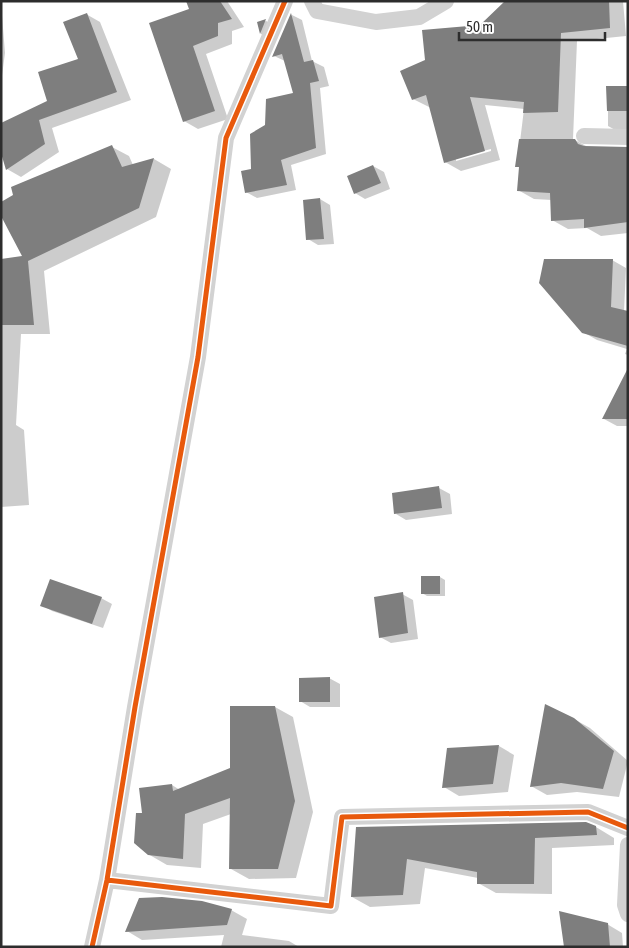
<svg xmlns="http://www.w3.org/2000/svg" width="629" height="948" font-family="'Asap Condensed',sans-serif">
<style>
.shadow{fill:#0003;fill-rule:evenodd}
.building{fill:#7e7e7e}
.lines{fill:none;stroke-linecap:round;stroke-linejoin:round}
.street{stroke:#d2d2d2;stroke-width:16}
.cycleway-casing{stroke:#fff;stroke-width:8}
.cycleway{stroke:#e8590c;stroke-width:5}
</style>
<rect width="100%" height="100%" fill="#fff"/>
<path class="shadow" d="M188,1H227L244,27L232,31V44L206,54L228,119L198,129L184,121L190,10Z
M507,1H623L626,36L577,41L573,139L586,146L585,147L628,148V233L601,236L587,228L568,229L552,220V200L534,199L518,190L520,168L517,166L524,109L485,105L500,160L461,171L445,162L431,108L413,99L426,61L480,26ZM491,149V151L456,161V158Z
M1,3L5,53L1,83Z
M86,14L100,22L131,100L52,128L59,152L21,177L7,169L1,149L49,101L79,60Z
M292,15L302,20L312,61L324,67L329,86L320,88L326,154L291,165L296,190L257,198L246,192L266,125L295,94L285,61L274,56Z
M266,21L276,26L270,39L261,34L258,23Z
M608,87H628V135H624L608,126Z
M112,147L129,156L133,165L154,159L171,169L156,217L44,271L50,334H21L16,425L24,430L29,505L1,507V261L23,257Z
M373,166L384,172L390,189L365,199L355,193Z
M320,199L330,205L334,244L318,245L308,239Z
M612,260L626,268L624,312L628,313V355L625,354L627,349L597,340L583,332Z
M628,371V426H617L604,419Z
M439,488L450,494L452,514L406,520L396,514Z
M440,577L445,580V596H427L422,593Z
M402,594L413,600L418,639L391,643L380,637Z
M101,598L112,604L103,628L52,611L42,605Z
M329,678L340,684V707H310L300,701Z
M275,707L293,717L313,812L296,878L249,879L231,869V814L203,824L201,868L167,865L148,854L143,814L172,785L180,790L231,769Z
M574,719L590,728L628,761L619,797L577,792L547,795L531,786Z
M499,746L514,755L508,792L459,796L444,787Z
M596,827L614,838V845L552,848V894L496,893L478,883V878L425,868L420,904L370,907L352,897L357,828Z
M231,910L247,919L242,935L289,941L299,947H221L224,935L142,940L127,931Z
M607,924L622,933L623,947H566Z"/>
<path class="building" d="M186,1H220L232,19L218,23V36L193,46L215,111L183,122L149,23L189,9Z
M505,1H609L610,28L561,33L558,112L523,113L524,102L470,97L485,151L444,163L426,95L412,100L400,71L425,60L422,30L480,25Z
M87,13L117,92L39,120L45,144L6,170L1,153V123L47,101L38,72L78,59L63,22Z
M291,13L304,62L313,60L319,81L310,83L316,148L281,160L287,185L245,193L241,171L251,169L250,134L265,125L266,99L293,93L282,54L272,57Z
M266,19L260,34L257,22Z
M606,86H628V111H607Z
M519,139H575L578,144L584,146L628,147V222L584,228V219L551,221L550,193L517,191L519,167H515Z
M112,145L122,167L154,158L139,208L28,261L34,325H1V259L22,256L1,216V202L13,195L11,187Z
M373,165L381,183L354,194L347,176Z
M320,198L324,239L306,240L303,200Z
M544,259H613L611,307L628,311V346L582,333L539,283Z
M628,368V419H602Z
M439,486L442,508L394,514L392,493Z
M421,576H440V594H421Z
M50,579L102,597L92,624L40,606Z
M403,592L408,633L379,638L374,597Z
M330,677V702H299V678Z
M545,704L574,718L614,751L603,789L561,783L530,787Z
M230,706H275L295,801L278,869H229L230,798L185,814L183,859L148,855L134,843L136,813H142L139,788L172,784L173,791L230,768Z
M499,745L493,784L442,788L447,748Z
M586,822L596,826L597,835L535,838L534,884H477V872L407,859L403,895L351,897L356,827Z
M162,897L202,901L232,909L227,925L125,932L139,898Z
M559,911L608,923L610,947H564Z"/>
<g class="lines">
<path class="street" d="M312,1L317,11L376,22L419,17L446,1
M584,136L628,137
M628,845L625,905L628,914
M107,880L331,906L342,817L588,812L628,828
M92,947L107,880L135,707L198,357L226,138L285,1"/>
<g class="cycleway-casing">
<path id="cycleway" d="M107,880L331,906L342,817L588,812L628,828
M92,947L107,880L135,707L198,357L226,138L285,1"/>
</g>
<use href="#cycleway" class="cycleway"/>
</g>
<rect width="629" height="948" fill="none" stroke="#2d2d2d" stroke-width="5"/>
<path d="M459 32v8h146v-8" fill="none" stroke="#2d2d2d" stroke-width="2.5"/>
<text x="466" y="32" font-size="15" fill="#2d2d2d" stroke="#ffffff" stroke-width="4" paint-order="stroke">50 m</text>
</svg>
